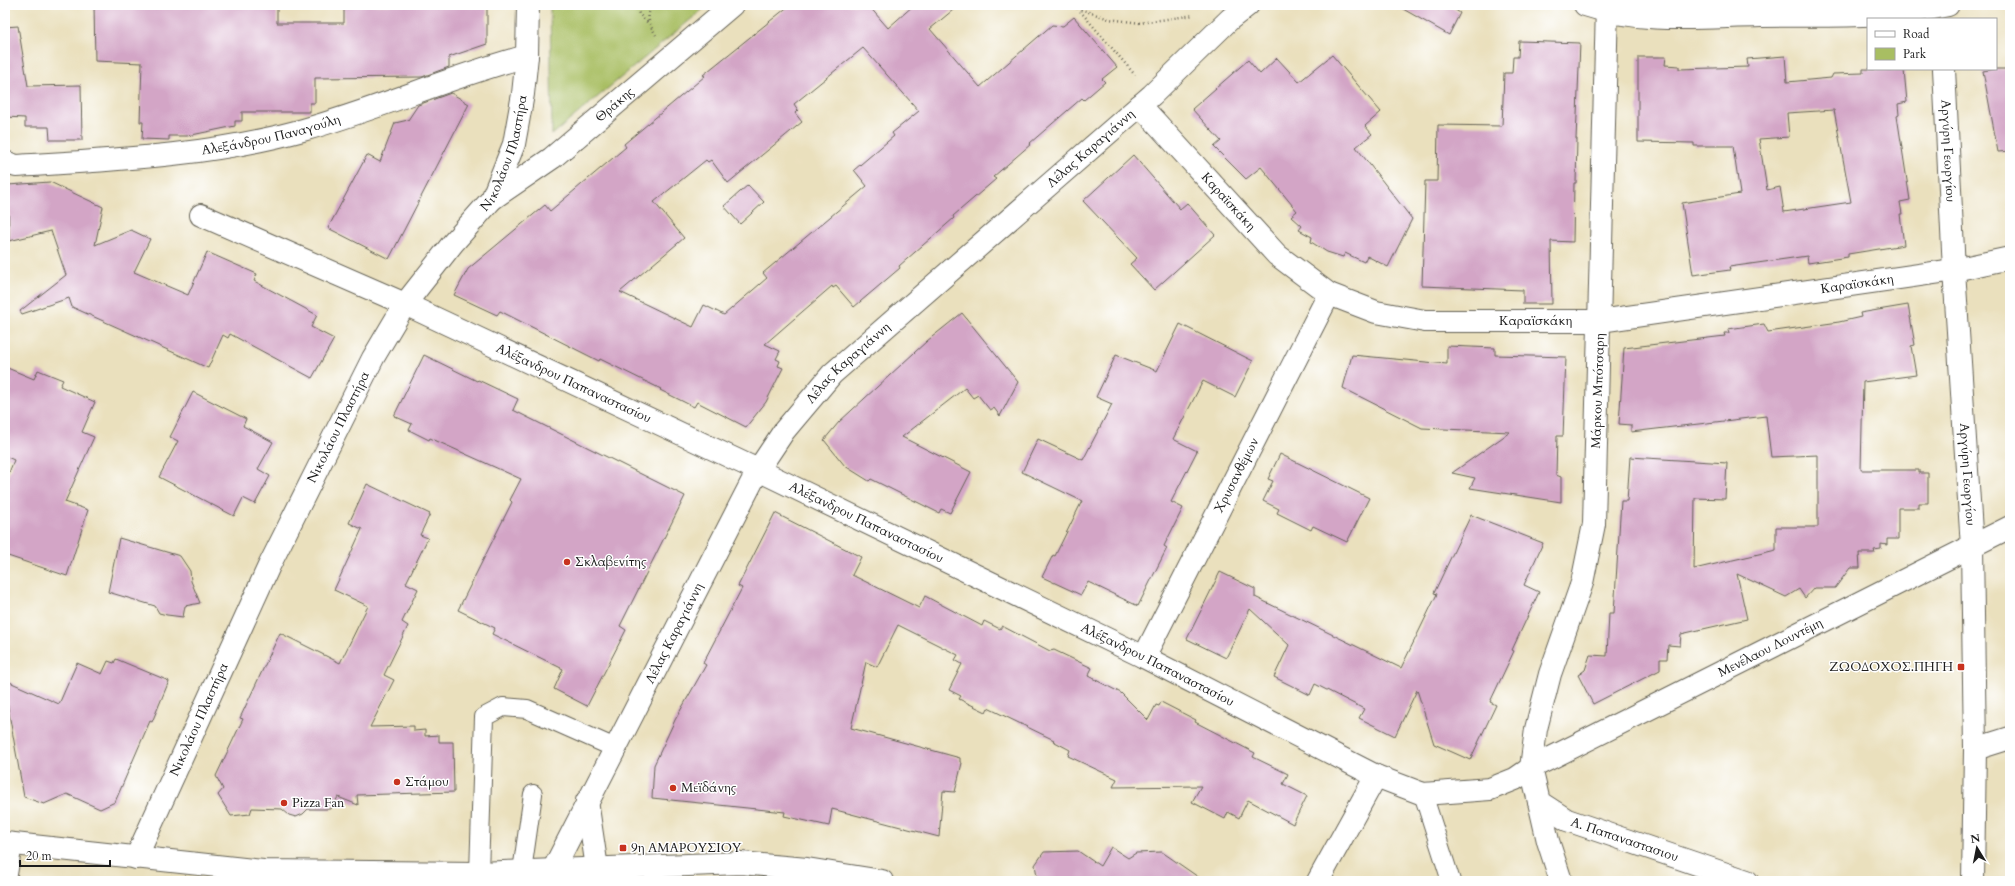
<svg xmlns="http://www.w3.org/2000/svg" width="2015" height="886" font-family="Cardo,serif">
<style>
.green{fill:#a8be62;stroke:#626d3f}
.building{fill:#d3a5c6;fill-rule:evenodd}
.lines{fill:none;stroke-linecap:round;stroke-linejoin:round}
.lane-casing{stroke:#646154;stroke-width:20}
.street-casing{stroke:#646154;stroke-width:24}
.secondary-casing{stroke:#646154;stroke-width:24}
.path{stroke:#646154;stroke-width:2.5;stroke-dasharray:1 3;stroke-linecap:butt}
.lane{stroke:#fff;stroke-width:18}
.street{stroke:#fff;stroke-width:22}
.secondary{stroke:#fff;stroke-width:22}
.poi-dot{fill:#c8321e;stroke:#fff;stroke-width:1.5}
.labels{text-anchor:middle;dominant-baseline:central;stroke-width:3;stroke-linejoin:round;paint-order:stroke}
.street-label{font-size:13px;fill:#1c1c1c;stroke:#fff}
.poi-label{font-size:13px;fill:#1c1c1c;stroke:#fff;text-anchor:start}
</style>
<rect width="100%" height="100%" fill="#fff"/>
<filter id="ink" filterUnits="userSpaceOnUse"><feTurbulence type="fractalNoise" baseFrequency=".025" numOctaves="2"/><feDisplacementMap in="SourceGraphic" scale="8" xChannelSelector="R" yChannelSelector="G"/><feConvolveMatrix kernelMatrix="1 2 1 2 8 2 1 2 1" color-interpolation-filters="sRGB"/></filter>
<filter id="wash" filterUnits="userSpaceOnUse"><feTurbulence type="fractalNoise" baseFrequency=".012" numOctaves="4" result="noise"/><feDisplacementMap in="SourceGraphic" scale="16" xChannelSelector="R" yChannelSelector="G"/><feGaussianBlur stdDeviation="0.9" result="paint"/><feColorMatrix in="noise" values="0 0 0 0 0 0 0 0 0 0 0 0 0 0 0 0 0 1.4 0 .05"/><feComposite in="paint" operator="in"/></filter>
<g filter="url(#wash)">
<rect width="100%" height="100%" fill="#eae0bd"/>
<path class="green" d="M550,5H708L552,135Z"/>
<g id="blocks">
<path class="building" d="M94,5H277V23H344V5H487V44L449,57V67L422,77L315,78V103H310V112H242V121H235V126L187,136H169V140L142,139L143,122H140L142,63L95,61Z
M790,5H868L888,28L914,5H959L930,29L980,87L1052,25L1063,26L1074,17L1117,67L1102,79L1105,82L1084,100L1082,98L1030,143L1031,144L993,177L996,179L953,216L954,218L899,266L900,268L854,307L836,286L833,288L832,286L765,344L780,351L776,359L780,361L778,366L783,368L766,402L746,427L697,402L694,407L660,390L661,389L600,359L599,361L500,311L497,315L454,295L468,269L545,205L550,211L626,147L624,144L705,76L703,75ZM863,48L919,111L892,133L894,136L854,170L867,186L763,273L767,278L724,315L704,305L693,327L620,292L684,238L654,202L706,160L708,162L711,160L728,183L802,122L795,113L798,110L794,104Z
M1396,5H1448L1460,13L1449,35Z
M18,26L28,86L81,85L82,140H50L49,127H25V118L5,117V27Z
M1519,41L1580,43L1576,139H1577L1576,183H1574L1573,242L1551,241L1552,304H1523V290L1422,286L1425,181H1437L1438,125L1502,126L1504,73H1512L1513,57H1518Z
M1332,55L1381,112L1365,126L1372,134L1356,147L1412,219L1388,267L1367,256L1364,262L1345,253L1343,257L1327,252L1311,242L1312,237L1299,230L1302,226L1291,216L1297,211L1261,167L1246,179L1214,147L1221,141L1192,109L1248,60L1260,74L1277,58L1299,82Z
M1785,56L1787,82L1831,78L1833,74L1863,73V69L1904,70L1907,102L1898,104L1899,115L1897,116L1910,200L1900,202L1902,214H1900L1904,245L1848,254V257L1808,263L1807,256L1729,267L1730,270L1693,275L1682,203L1740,194L1733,146H1694V143L1638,142V57H1666L1665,65L1679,66V69L1748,67L1747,59ZM1834,110L1851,202L1784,212L1780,187L1767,190L1759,139L1789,137L1787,113Z
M1995,69H2010V151L1998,152L1983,71Z
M451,93L469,104L389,259L328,228L367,155L380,162L395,123L408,120L418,105Z
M1133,155L1180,209L1187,203L1215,235L1154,290L1130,264L1137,258L1083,201Z
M50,182L103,207L95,245L131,230L150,239L134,272L188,295L207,252L257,274L254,281L317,315L311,327L334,339L312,378L230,334L228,338L223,335L208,368L72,307L69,298L22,314L20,311L66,275L51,231L9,241L8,185Z
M748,185L764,202L740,224L724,206Z
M1908,305L1915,345L1911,346L1916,375L1863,382L1861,470H1919V473H1928V503H1919V508H1898V539H1887V545L1881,544V549L1874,550L1875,553H1859L1860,568H1850L1835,588H1814L1805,598L1799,589L1786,597L1737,574L1747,619L1681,634L1680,646L1668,645L1667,659H1660V670L1593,704L1578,675L1585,670L1590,655L1607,656L1609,613H1614L1621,501H1627L1630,457L1727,463L1725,499L1695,498L1694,569L1776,550V527H1818V455L1771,457L1766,416L1631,432V425L1619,424L1624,348L1725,336L1724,333H1729L1728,329L1764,324L1768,332L1839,322L1861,317L1860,313Z
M962,313L1018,382L1000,416L994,408L990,410L978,395L973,398L965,388L902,437L971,472L950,513L941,509L939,513L871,479L869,481L845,466L824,440L839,422L927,341Z
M1180,324L1253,361L1235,397L1203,381L1173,439L1197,451L1171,502L1183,508L1164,546L1167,548L1138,606L1088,582L1081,595L1042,577L1053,555L1055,556L1082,501L1022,472L1038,439L1083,460L1112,404L1096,397L1116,355L1157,371Z
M1447,346L1495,348V355L1566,357L1563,436H1557L1556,475L1561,477V502L1470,488L1475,478L1452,473L1510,432L1422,428L1343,388L1352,355L1447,364Z
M424,355L477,381L478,380L518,399L513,410L685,496L620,626L626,630L587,706L554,689L563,669L492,634L495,628L458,610L512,502L510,500L521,479L430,438L429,440L409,430L412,424L394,416Z
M5,367L34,379L38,370L63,380L60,386L95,402L82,432L94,437L65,502L88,510L67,576L5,555V483L14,460L5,456Z
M193,392L246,419L243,426L273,442L258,469L270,476L255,504L243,498L234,516L159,477L178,441L170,437Z
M1280,454L1369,498L1347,542L1313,526L1311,530L1277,513L1279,509L1263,501L1273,481L1268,479Z
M367,484L430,514L420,535L428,538L406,583L418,589L402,622L408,626L384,675L394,680L370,727L414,726V731L425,730V736L439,735V742H453L454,792L357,795L358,805L338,797L331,809H308L303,814L296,817L289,815L282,809L252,808L250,814L231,816L218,795L223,789L216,776L243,719L240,718L280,633L340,663L368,606L334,590L362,529L349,523Z
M775,513L861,557L852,575L919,608L925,596L982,626L984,621L1000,629L1002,626L1050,651L1054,650L1092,668L1088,676L1121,693L1148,720L1156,705L1159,706L1161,702L1196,720L1195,722L1255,753L1253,757L1288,774L1283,784L1307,796L1293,824L1248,800L1239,818L1228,812L1225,819L1192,802L1201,786L1113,787L1117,779L1068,756L1070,750L1053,741L1054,740L988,708L986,712L959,699L961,696L949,690L962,664L955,660L958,655L898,625L877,667L866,662L851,728L960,758V762L962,763L955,792L943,791L939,837L832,809L829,826L784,816L785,812L652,798L654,765L675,720L706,665L703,663L742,588L738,586Z
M1471,515L1543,543L1524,585L1539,592L1512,650L1514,651L1490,702L1496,705L1470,760L1434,744L1417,690L1395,736L1359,718L1364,709L1315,684L1310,695L1274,677L1289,645L1250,609L1226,658L1187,639L1220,572L1255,589V597L1401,668L1437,594L1434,593Z
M119,538L180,556L190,571L191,581L200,603L185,606L183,617L167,615L159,613L155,606L108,592Z
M116,659L169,681L152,722L150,721L115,802L100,809L67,794L44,804L24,797L5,691V680L59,704L77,663L102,674L108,661L114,663Z
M1111,847L1128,858L1136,853L1162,852L1204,881H1038L1035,865L1044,852L1078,851L1100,866Z"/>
</g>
</g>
<g filter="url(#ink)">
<use href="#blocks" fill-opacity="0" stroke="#646154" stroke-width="1"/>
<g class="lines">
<g class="lane-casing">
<path id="lane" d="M1423,794L1451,881
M522,871L533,794
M479,873L484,717L503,707L527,709L615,748"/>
</g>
<g class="street-casing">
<g id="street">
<path d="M1585,5C1641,24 1702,17 1761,16C1824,15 1887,19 1948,5"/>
<path id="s1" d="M1607,5L1594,524L1582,583L1550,674L1536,729L1531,768L1539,802L1567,820L1747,881"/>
<path id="s2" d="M1944,69L1954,270L1972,547L1975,749L1973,881"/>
<path id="s3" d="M1140,105L1277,255L1329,294L1376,312L1425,321H1600L1954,270L2010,258"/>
<path id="s4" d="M5,162L16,166C112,160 209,156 303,130C379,109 451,76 527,56"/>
<path id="s5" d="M492,199L552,158L732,5"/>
<path id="s6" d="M201,215L405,304L758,470L1144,657L1376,776L1423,794L1490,789L1515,779L1531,768L2010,527"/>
<path id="s7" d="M1144,657L1329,294"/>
<path d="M1975,749L2010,738"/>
<path d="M587,801L597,868"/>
<path d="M1539,802L1548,841L1561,881"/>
<path id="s8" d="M136,858L269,566L373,358L405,304L453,243L492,199L514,144L523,94L527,56L528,5"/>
<path id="s9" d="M553,870L758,470L784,431L832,374L1152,95L1230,19L1248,5"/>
<path d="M5,880L11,844"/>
<path d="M1318,881L1376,776"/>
</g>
</g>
<g class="secondary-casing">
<path id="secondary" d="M5,843L263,871L479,873L741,863L807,869L882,881"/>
</g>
<path class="path" d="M636,5L639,14L648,23
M653,5C645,16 649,24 656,35
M1075,5L1135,75
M1077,8L1109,19L1140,23L1194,15"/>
<use href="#lane" class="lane"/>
<use href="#street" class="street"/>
<use href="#secondary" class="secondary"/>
</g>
</g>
<g class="poi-dot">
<circle cx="567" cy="562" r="4"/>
<rect x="1957" y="663" width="8" height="8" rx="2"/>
<circle cx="397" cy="782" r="4"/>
<circle cx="673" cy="788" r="4"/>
<circle cx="284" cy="803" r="4"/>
<rect x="619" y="844" width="8" height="8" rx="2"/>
</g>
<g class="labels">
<g class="street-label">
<text stroke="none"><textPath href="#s5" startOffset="155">Θράκης</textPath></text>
<text stroke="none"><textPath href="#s4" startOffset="269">Αλεξάνδρου Παναγούλη</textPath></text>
<text stroke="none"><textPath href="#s9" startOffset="914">Λέλας Καραγιάννη</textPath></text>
<text stroke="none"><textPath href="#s2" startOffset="82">Αργύρη Γεωργίου</textPath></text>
<text stroke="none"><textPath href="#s8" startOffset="800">Νικολάου Πλαστήρα</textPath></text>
<text stroke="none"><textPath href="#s3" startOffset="131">Καραϊσκάκη</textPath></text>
<text stroke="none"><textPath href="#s3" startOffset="803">Καραϊσκάκη</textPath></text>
<text stroke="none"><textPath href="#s3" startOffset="479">Καραϊσκάκη</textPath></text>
<text stroke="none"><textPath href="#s9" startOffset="590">Λέλας Καραγιάννη</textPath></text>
<text stroke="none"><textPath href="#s6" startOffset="409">Αλέξανδρου Παπαναστασίου</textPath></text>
<text transform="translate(1598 391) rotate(-88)">Μάρκου Μπότσαρη</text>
<text stroke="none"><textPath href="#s8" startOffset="476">Νικολάου Πλαστήρα</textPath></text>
<text stroke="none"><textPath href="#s2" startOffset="406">Αργύρη Γεωργίου</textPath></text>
<text stroke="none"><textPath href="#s7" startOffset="204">Χρυσανθέμων</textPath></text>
<text stroke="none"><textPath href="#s6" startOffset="733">Αλέξανδρου Παπαναστασίου</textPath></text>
<text stroke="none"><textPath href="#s9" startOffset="266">Λέλας Καραγιάννη</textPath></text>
<text stroke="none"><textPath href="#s6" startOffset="1734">Μενέλαου Λουντέμη</textPath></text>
<text stroke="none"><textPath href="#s6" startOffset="1057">Αλέξανδρου Παπαναστασίου</textPath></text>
<text stroke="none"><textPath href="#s8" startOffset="152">Νικολάου Πλαστήρα</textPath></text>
<text stroke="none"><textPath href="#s1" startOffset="901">Α. Παπαναστασιου</textPath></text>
</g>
<g class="poi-label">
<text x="575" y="562">Σκλαβενίτης</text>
<text x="1953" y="667" text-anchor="end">ΖΩΟΔΟΧΟΣ.ΠΗΓΗ</text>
<text x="405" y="782">Στάμου</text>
<text x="681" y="788">Μεϊδάνης</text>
<text x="292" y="803">Pizza Fan</text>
<text x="631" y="848">9η ΑΜΑΡΟΥΣΙΟΥ</text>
</g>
</g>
<rect width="2015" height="886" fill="none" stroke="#fff" stroke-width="20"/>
<rect x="1867" y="18" width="130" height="52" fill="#ffffff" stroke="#a4a4a4"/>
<rect x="1875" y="31" width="20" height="6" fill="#ffffff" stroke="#a4a4a4"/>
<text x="1903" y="38" font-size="12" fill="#1c1c1c">Road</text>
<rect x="1875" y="48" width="20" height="12" fill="#a8be62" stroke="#a4a4a4"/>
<text x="1903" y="58" font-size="12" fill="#1c1c1c">Park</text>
<g transform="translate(1977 848) rotate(350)" stroke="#ffffff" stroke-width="3" paint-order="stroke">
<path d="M0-3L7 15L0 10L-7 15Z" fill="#1c1c1c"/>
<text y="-6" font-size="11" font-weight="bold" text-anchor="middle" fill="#1c1c1c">N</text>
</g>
<path d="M20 860v6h90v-6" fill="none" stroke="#1c1c1c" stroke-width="2"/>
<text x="26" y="860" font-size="12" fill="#1c1c1c" stroke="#ffffff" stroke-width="3" paint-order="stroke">20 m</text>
</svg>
